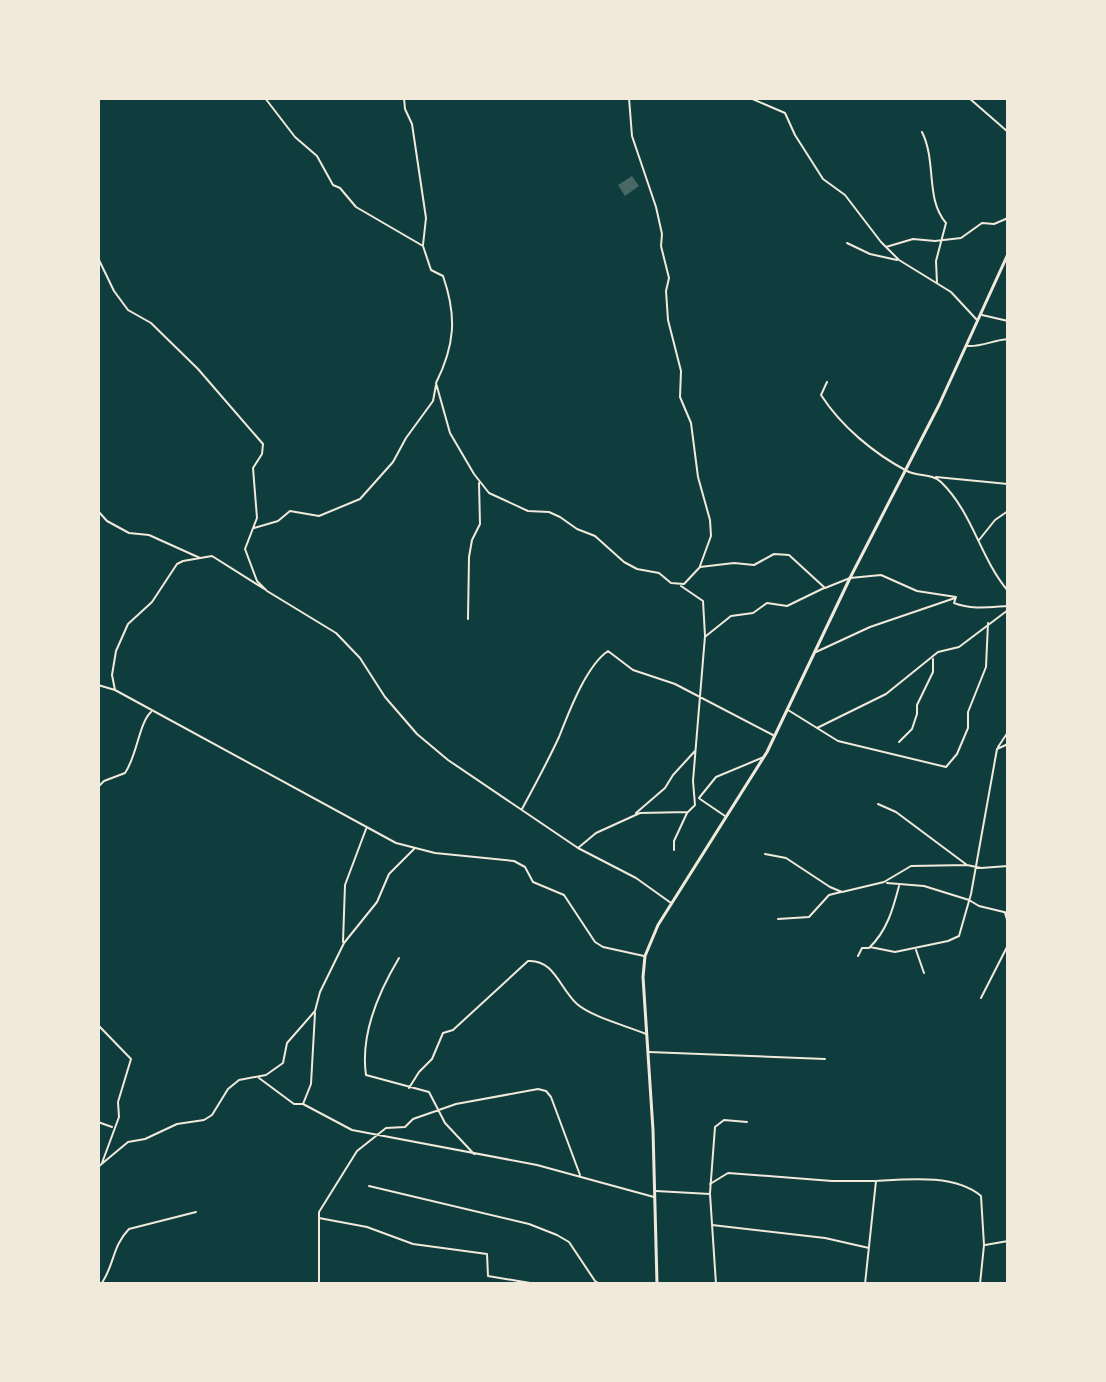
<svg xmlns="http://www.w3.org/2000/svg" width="1106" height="1382" font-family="'Alegreya Sans',sans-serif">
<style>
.building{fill:#486865}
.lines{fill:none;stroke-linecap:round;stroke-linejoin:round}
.minor{stroke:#f1e9da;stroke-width:2}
.tertiary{stroke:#f1e9da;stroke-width:3}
</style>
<rect width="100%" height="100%" fill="#0f3d3e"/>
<path class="building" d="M632,176L639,186L625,196L618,185Z"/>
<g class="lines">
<path class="minor" d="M265,98L295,137L317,156L333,185L340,188L356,207L423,246L431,270L443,276C457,316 455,345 436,383L450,433L474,474L489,493L528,511L549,512L560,517L577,529L595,536L624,562L637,569L659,573L671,583L684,584L700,567L734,563L754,565L774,554L789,555L825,588L850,578L881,575L917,591L956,597L954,603C972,610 990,607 1008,606
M404,98L405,109L412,124L426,218L423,245
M629,98L632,136L656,207L662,234L661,246L669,278L666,291L668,320L681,371L680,397L691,423L698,477L710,520L711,536L700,566
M750,98L785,113L795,135L823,179L845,195L881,242L899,260L951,292L977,320
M969,98L1008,132
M922,132C937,162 925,199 946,223L936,261L937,283
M847,243L870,254L897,260
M886,247L913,239L935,241L961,238L982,223L994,224L1008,218
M98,258L114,291L128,310L151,323L198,369L263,444L262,454L253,468L257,518L245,549L257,581L266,590L212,556L183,561L177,564L152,602L128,624L116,651L112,675L115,690
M982,315L1008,321
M967,346C982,347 993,340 1008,339
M827,382L821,395C841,426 873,453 907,471C918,477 932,473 941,482C973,513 980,558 1008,591
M936,477L1008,484
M98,511L107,521L129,533L149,535L200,558
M254,528L278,521L290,511L319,516L360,499L393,462L406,438L433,401L436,385
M979,540L995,520L1008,511
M267,591L336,633L360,658L385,697L417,734L448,760L578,848L636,878L671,903
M468,619L469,557L472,540L480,524L479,483
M706,636L731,616L753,613L767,603L787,606L824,588
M816,652L870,627L955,598
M98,685L115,690L396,843L435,853L514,861L525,867L533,882L564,895L595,942L603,947L644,956
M788,710L838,741L946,767L957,754L968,728V712L986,667L988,623
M817,728L886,694L938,652L959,647L1008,610
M899,742L912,729L917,714V705L933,672V659
M998,747L1008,732
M98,787L104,781L125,773C137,756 139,723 151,712
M699,798L716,777L764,757
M700,799L725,816
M878,804L896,812L967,865L981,868L1008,866
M522,809C535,785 548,761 559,737C569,712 586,666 608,651L633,670L675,684L773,735
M636,813L665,788L673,775L695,751
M578,848L596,833L640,813L688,812L695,805L693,781L705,636L703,601L681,586
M674,850V841L687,813
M765,854L786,858L830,887L842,892L884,882L911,866L967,865
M887,883L924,886L969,900L979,906L1008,913
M1005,913L1008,923
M778,919L809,917L829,895L841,892
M343,942L345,885L366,829
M870,947L895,952L948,941L959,936L971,894L997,749L1008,744
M916,950L924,973
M858,956L862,948H869C887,931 893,909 899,886
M399,958C378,993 360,1034 366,1075L429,1092L445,1123L474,1154
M981,998L1008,945
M98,1025L131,1059L118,1102L119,1117L102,1163
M649,1052L825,1059
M259,1078L294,1104H303L352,1130L537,1165L654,1197
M409,1088L419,1072L432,1059L443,1033L453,1030L528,961C554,959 560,989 577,1004C592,1017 627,1026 646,1034
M303,1104L311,1084L315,1013
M98,1122L112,1127
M98,1167L128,1142L145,1139L177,1124L204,1120L212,1115L228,1089L239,1080L266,1075L283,1063L287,1043L315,1011L320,992L344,943L377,902L389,874L414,849
M710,1184L728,1173L832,1181H875
M369,1186L529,1224L557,1235L569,1242L595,1281L600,1284
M656,1191L710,1194L716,1284
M710,1193L715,1127L724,1120L747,1122
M319,1218L367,1227L413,1244L487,1254L488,1276L536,1284
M712,1225L825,1238L869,1248
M985,1245L1008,1241
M101,1284C114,1267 112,1246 129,1229L196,1212
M319,1284V1212L357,1151L386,1128L405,1127L413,1119L456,1104L538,1089L546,1091L551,1097L580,1175
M865,1284L876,1181C908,1179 955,1174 981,1196L984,1245L980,1284"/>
<path class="tertiary" d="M657,1284L653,1130L643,977L645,956L658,925L767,752L850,578L939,405L1008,254"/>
</g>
<rect width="1106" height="1382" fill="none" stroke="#f1e9da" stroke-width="200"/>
</svg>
